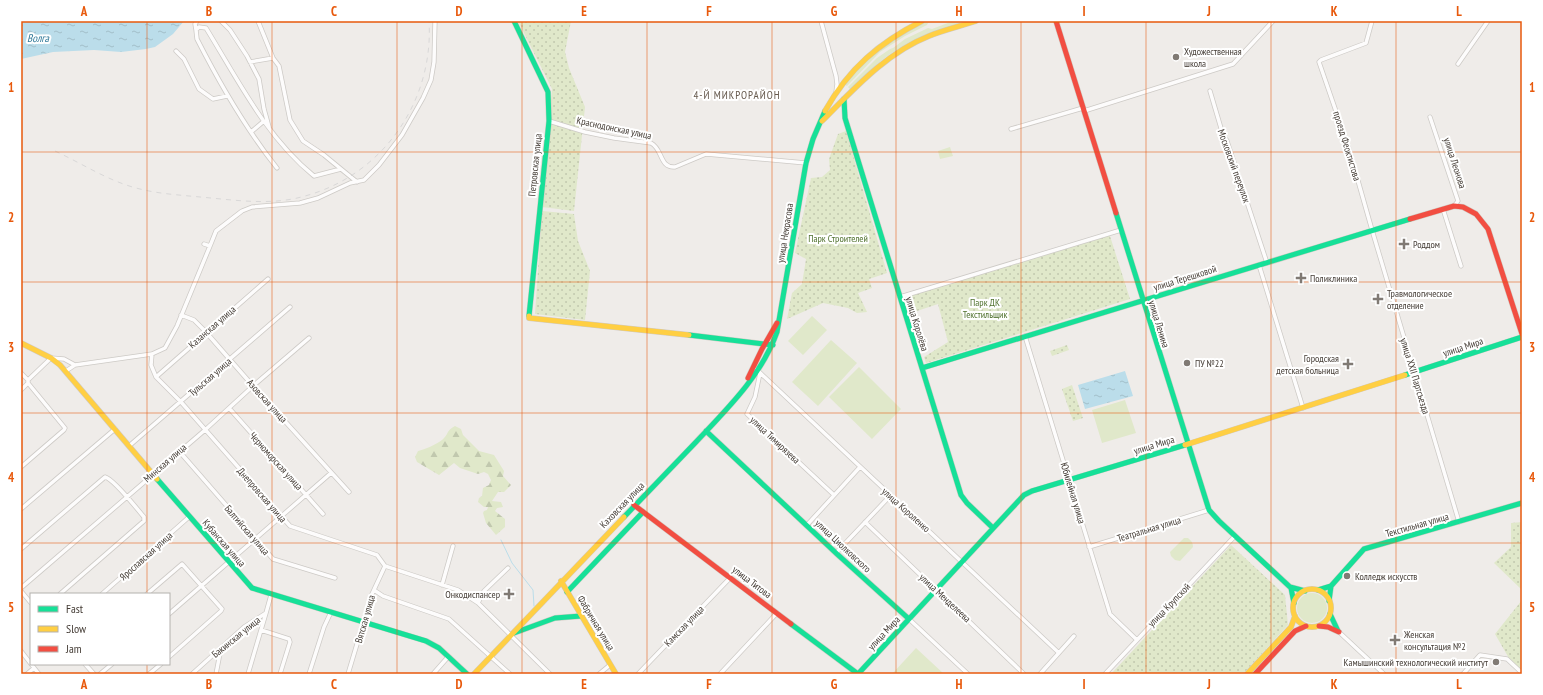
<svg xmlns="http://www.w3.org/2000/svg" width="1543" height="695" font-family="'PT Sans Narrow',sans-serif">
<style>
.grass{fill:#e0e8ca}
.forest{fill:url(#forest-firs)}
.park{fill:url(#park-dots)}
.water{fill:url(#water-ripples)}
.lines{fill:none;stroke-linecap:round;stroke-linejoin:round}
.stream{stroke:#bbddea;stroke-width:1}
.street-casing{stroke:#cdcac6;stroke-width:5}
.fast-casing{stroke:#cfc9c1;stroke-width:6}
.slow-casing{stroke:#cfc9c1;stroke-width:6}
.jam-casing{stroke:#cfc9c1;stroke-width:6}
.street{stroke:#fdfcfc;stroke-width:3.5}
.fast{stroke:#16e098;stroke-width:5}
.slow{stroke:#ffcf43;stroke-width:5}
.jam{stroke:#f24e42;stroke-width:5}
.rail{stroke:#d9d8d8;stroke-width:1;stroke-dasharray:5 5;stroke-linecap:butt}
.grid{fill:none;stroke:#e8590c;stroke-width:1;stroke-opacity:0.55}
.poi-dot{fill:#807a74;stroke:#fff;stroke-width:1.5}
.labels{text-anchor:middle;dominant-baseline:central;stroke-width:4;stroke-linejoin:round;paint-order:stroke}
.poi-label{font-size:10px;fill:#443c35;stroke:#fff;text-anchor:start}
.street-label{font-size:10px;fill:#443c35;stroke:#fff}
.park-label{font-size:10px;fill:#4f712d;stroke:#fff}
.water-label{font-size:11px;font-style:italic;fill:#327a99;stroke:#fff}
.neighbourhood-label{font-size:11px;letter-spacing:1px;fill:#66594d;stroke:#fff}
.neatline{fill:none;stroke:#e8590c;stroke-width:1.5}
.grid-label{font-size:13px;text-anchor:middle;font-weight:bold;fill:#e8590c}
</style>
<defs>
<pattern id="forest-firs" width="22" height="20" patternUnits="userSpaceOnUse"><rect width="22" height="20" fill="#e0e8ca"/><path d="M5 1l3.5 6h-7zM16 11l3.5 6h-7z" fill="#c1c8ae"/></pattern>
<pattern id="park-dots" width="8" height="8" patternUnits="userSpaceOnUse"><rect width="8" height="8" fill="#e0e8ca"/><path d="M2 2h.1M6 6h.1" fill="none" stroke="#c1c8ae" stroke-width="1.8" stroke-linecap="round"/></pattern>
<pattern id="water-ripples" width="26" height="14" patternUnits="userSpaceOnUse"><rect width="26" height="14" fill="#bbddea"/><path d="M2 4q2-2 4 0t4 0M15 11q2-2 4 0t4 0" fill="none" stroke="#a2bfc9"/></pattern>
</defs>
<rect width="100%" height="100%" fill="#efece9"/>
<path class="grass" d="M927,21H932L928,23L927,25L905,36L880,52L847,86L844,84C869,55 893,38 927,21Z
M953,21H970C945,31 912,40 890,54C876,64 863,77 851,90L848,87L877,58L890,49L893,48L905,39L928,28L932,29Z
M950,147L953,156L940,159L938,151Z
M812,316L827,330L803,355L788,341Z
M831,340L857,363L818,406L792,382Z
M859,367L901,409L872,439L829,397Z
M1125,400L1136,433L1102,443L1092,410Z
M1184,538H1188C1191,541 1193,542 1193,547L1180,561L1175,560L1171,556L1170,552Z
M1297 608a15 15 0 1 1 30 0a15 15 0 1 1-30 0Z
M916,648L944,674H892Z"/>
<path class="forest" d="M455,426L461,429L463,435L479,451L494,455L504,471L503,476L511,485L504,492H498L492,501L501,502L503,507L497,508L495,511L505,519V527L496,535L486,523L483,513L484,511L487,510L488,507H484L478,502L479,498L482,496L483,488L489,485L491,480L488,474L484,472L478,474L460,468L454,463L439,475L417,462L415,457L418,451C424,450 440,443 444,438C449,433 446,431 455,426Z"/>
<path class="park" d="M518,21H571L565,52L569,68L585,107L574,211L542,207L552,89Z
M846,131L887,273L869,279L872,288L858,293L867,312L857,313L848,308L823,303L787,319L792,293L802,284L806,259L795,253L811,178L822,177L830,170L829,159L838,134Z
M542,211L574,214L578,241L590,271L585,320L535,314Z
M1109,233L1130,299L926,363L924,357L948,342L938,304L911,313L906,296Z
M1067,345L1069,350L1052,356L1050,351Z
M1072,385L1083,418L1073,421L1062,389Z
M1522,522V590L1494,563L1511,547V523Z
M1231,545L1285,595L1288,625L1243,674H1111Z
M1522,600V672L1510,660L1495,634Z"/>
<path class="water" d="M21,21H184L173,34L155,47L146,49L121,52L94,50L53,52L21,59Z
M1125,371L1133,396L1085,409L1078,385Z"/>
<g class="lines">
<path class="stream" d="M501,540L512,563L533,590L534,606"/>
<g class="street-casing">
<path id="street" d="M221,21L230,30L247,56L259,79L264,109L269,127
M821,21L836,76L837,84L836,92
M1372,21L1366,43L1321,60L1319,62L1349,149L1372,230L1459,522
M196,30L195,24L197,21
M176,51L184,59L199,89L213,99L227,96
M273,58L279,66L290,120L303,141L324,155L341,169
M250,62L273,58L258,21
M1458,64L1488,21
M1210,91L1223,135L1227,141L1267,263
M1084,111L1233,64L1273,21
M1430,117L1458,201L1454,206
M549,121L585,132L614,138L651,143C663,149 659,168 675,167L706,154L806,163
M1011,129L1083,108
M251,132L264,121
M277,168C245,128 220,84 197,39L196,30L199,27L206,28C238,80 266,137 314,176L341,169L357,182
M1443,209L1461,266
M210,246L216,231L242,211L252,207L300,203L318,198L350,183L364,180L379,165L402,135L423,98L431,80L434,62L435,21
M1259,265L1303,408
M900,297L1121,230
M181,315L194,320L205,331L253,386L349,492
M1025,336L1110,614L1137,640
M152,354L151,365L156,377L181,402L290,526L377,555L385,566L458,590L478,603L550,674
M756,369L1059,653
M66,371L75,365
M21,373L28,380
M760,373L755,397L747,414L834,495
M156,377L268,279
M21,390L28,383V380L51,358L64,359L75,365L152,354L165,348L177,326L210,246L204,244
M229,408L323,514
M129,446L290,307
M179,451L273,559L335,578
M21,467L64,430L65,428L28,383
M21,509L115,429
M865,522L1024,674
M807,525L860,467
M1089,547L1209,510
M21,549L105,477C114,479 137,509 144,517V521L60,594
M836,553L890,496
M442,585L453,546
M21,588L205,430L253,386L309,338
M374,590L383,596L449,619L510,674
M21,591L31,603
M102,594L189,517
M147,594L182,564L222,609L221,611L169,657
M478,603L484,591L508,568
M169,614L331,473
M909,619L968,674
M261,630L289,639L290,642L280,674
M1339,632L1384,674
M21,651L31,664
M31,664L39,674
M85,664L94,674
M27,674L34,668
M100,674L112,664
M149,674L161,664
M192,674L244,627L266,613L271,595
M216,674L221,648
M248,674L266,613
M309,674L324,627L331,612
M348,674L372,594L385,566
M433,674L448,657
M599,674L610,665
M638,674L730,578
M720,674L777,613
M1040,674L1074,636
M1105,674L1234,537
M1463,674L1480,655L1507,659L1522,673"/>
</g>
<g class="fast-casing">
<path id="fast" d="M514,21L548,92L549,121L529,316
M844,99L845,118L961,495L967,503L993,528
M1116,213L1209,510L1219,521L1290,587L1305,591
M689,335L773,345
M922,368L1410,219
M1405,375L1522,337
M706,431L837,554L909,619
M157,479L252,588L426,641L439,648L467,674
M624,517C648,492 672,467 696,442C727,409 762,375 777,332L806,163L813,139L825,111
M1291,588L1294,603
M1318,590L1331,586L1364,549L1522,503
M567,592L643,512
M1329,601L1331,586
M1330,614L1338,631
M791,624L858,674
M514,633L555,618L581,616
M858,674L1024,495L1032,491L1185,445"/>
</g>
<g class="slow-casing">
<path id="slow" d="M825,111C849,68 879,43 922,21
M822,121C854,89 886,53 929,36C944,30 961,26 976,21
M529,316V318L689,335
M21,343L51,358L60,365L157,479
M1185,445L1405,375
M561,581L616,674
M1293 608a19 19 0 1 1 38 0a19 19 0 1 1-38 0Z
M474,674L624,517
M1247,674L1291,627L1295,616"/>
</g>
<g class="jam-casing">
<path id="jam" d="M1056,21L1116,213
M1410,219L1454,206L1463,207L1476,214L1488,229L1522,334
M748,378L762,349L777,323
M634,505L791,624
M1319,626L1328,627L1339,632
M1255,674L1295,631L1306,626"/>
</g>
<use href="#street" class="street"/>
<use href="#fast" class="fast"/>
<use href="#slow" class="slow"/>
<use href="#jam" class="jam"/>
<path class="rail" d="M55,151C83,164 110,182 140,189C160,194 180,195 200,197C235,200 271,206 305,196C383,175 434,101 429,21"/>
</g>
<path class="grid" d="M147,21V594M272,21V674M397,21V674M522,21V674M647,21V674M772,21V674M896,21V674M1021,21V674M1146,21V674M1271,21V674M1396,21V674M21,152H1522M21,282H1522M21,413H1522M21,543H1522M147,664V674"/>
<g class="poi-dot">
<circle cx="1176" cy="57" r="4"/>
<path d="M1402 238h4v4h4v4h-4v4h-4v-4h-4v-4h4z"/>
<path d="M1299 272h4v4h4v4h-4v4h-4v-4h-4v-4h4z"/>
<path d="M1376 293h4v4h4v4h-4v4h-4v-4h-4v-4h4z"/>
<circle cx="1187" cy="363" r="4"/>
<path d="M1346 358h4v4h4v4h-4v4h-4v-4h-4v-4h4z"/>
<circle cx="1347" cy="576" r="4"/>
<path d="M507 588h4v4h4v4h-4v4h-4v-4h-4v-4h4z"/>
<path d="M1393 634h4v4h4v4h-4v4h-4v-4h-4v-4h4z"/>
<circle cx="1496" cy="662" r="4"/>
</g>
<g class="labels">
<g class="poi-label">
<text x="1184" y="51">Художественная<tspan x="1184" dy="12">школа</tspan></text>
<text x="1413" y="244">Роддом</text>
<text x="1310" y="278">Поликлиника</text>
<text x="1387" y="293">Травмологическое<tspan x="1387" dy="12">отделение</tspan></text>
<text x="1339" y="358" text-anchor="end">Городская<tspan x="1339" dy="12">детская больница</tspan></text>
<text x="1195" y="363">ПУ №22</text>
<text x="1355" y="576">Колледж искусств</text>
<text x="500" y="594" text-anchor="end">Онкодиспансер</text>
<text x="1404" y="634">Женская<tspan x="1404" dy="12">консультация №2</tspan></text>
<text x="1488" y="662" text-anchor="end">Камышинский технологический институт</text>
</g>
<g class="street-label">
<text transform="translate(614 128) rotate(12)">Краснодонская улица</text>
<text transform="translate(1347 146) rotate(73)">проезд Феоктистова</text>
<text transform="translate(1455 163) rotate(72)">улица Леонова</text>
<text transform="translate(535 165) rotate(-84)">Петровская улица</text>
<text transform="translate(1234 166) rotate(70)">Московский переулок</text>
<text transform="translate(785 233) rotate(-81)">улица Некрасова</text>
<text transform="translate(1185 278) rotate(-17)">улица Терешковой</text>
<text transform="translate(917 324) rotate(73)">улица Королёва</text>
<text transform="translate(1159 324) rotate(73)">улица Ленина</text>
<text transform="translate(212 327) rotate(-41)">Казанская улица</text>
<text transform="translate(1463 347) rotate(-18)">улица Мира</text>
<text transform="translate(1415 376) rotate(73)">улица XXII Партсъезда</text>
<text transform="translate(210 377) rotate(-41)">Тульская улица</text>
<text transform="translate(267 401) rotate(48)">Азовская улица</text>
<text transform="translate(775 440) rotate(43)">улица Тимирязева</text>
<text transform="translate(1154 445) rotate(-17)">улица Мира</text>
<text transform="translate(276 461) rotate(48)">Черноморская улица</text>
<text transform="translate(165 463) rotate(-41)">Минская улица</text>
<text transform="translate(1073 493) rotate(73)">Юбилейная улица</text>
<text transform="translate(262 495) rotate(49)">Днепровская улица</text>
<text transform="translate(622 505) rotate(-46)">Каховская улица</text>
<text transform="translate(906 510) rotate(42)">улица Короленко</text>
<text transform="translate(1417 525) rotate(-16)">Текстильная улица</text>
<text transform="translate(1149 529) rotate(-17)">Театральная улица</text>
<text transform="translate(247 530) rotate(49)">Балтийская улица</text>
<text transform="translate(224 543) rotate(49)">Кубанская улица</text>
<text transform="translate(843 546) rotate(43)">улица Циолковского</text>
<text transform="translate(146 556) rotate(-42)">Ярославская улица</text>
<text transform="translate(752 582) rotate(37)">улица Титова</text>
<text transform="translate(945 598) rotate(43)">улица Менделеева</text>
<text transform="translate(1169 605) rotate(-46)">улица Крупской</text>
<text transform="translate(365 619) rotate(-74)">Вятская улица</text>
<text transform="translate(596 623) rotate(59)">Фабричная улица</text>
<text transform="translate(684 626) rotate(-46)">Камская улица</text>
<text transform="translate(884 633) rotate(-47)">улица Мира</text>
<text transform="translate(236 637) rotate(-39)">Бакинская улица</text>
</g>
<g class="park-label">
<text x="838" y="238">Парк Строителей</text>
<text x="985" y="302">Парк ДК<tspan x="985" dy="12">Текстильщик</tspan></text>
</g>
<g class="water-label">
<text x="38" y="38">Волга</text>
</g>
<g class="neighbourhood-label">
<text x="737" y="95">4-Й МИКРОРАЙОН</text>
</g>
</g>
<rect width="1543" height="695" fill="none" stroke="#ffffff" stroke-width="44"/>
<rect x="30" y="593" width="140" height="72" fill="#ffffff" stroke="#b4b1ae"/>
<rect x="38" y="606" width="20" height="6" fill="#16e098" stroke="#b4b1ae"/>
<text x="66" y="613" font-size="12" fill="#443c35">Fast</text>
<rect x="38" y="626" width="20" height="6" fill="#ffcf43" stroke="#b4b1ae"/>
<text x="66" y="633" font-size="12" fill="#443c35">Slow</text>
<rect x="38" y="646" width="20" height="6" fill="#f24e42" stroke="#b4b1ae"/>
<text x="66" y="653" font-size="12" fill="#443c35">Jam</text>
<rect x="22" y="22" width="1499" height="651" class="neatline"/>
<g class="grid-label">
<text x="84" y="16">A</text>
<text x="209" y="16">B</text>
<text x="334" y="16">C</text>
<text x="459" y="16">D</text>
<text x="584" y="16">E</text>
<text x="709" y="16">F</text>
<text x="834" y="16">G</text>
<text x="959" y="16">H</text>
<text x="1084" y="16">I</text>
<text x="1209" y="16">J</text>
<text x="1334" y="16">K</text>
<text x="1459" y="16">L</text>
<text x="11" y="92">1</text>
<text x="1532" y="92">1</text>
<text x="11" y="222">2</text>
<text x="1532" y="222">2</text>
<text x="11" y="352">3</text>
<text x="1532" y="352">3</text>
<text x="11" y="482">4</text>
<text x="1532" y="482">4</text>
<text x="11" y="612">5</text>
<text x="1532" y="612">5</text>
<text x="84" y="689">A</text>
<text x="209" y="689">B</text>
<text x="334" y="689">C</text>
<text x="459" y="689">D</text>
<text x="584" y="689">E</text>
<text x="709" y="689">F</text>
<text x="834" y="689">G</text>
<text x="959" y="689">H</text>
<text x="1084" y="689">I</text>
<text x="1209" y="689">J</text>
<text x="1334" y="689">K</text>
<text x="1459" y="689">L</text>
</g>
</svg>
